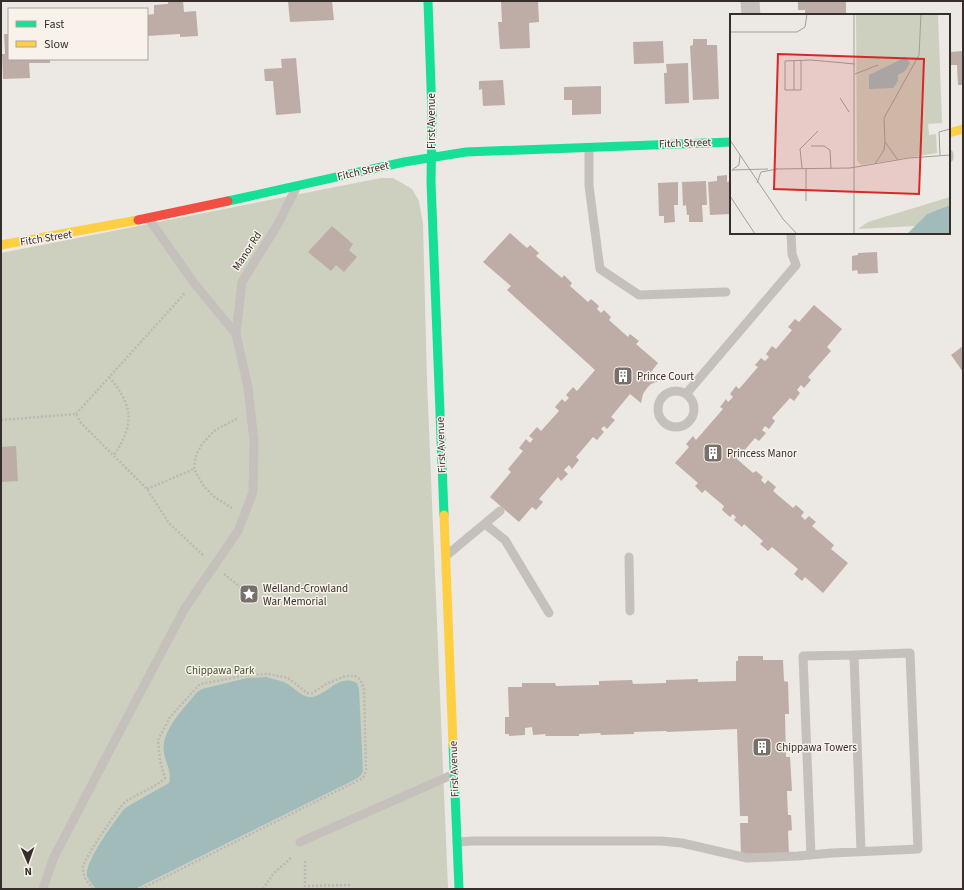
<svg xmlns="http://www.w3.org/2000/svg" width="964" height="890" font-family="'Source Sans 3',sans-serif">
<style>
.green{fill:#cdd0be}
.water{fill:#a1bbbb}
.building{fill:#beada6}
.lines{fill:none;stroke-linecap:round;stroke-linejoin:round}
.path{stroke:#beb8b4;stroke-width:2.5;stroke-dasharray:2 2;stroke-linecap:butt}
.lane{stroke:#c5c0bc;stroke-width:9}
.street{stroke:#c5c0bc;stroke-width:19}
.fast{stroke:#16e098;stroke-width:9}
.slow{stroke:#ffcf43;stroke-width:9}
.jam{stroke:#f24e42;stroke-width:9}
.labels{text-anchor:middle;dominant-baseline:central;stroke-width:3;stroke-linejoin:round;paint-order:stroke}
.street-label{font-size:11px;fill:#362e2a;stroke:#f8f2eb}
.poi-label{font-size:11px;fill:#362e2a;stroke:#f8f2eb;text-anchor:start}
.park-label{font-size:11px;fill:#465131;stroke:#f8f2eb}
.inset-road{fill:none;stroke:#a39e99;stroke-width:1}
.view{fill:#d62828;fill-opacity:0.15;stroke:#d62828;stroke-width:2}
.inset-edge{fill:none;stroke:#362e2a;stroke-width:2}
</style>
<rect width="100%" height="100%" fill="#ece8e3"/>
<path class="green" d="M381,178H393L412,189L419,201L423,224L427,381L448,889H1V253Z"/>
<path class="water" d="M266,677C272,679 279,680 284,682C293,686 302,698 311,697C328,695 338,673 357,683L359,689L363,771L361,775L358,778L135,889H96C93,885 89,881 87,876C84,862 115,821 124,809L130,805L169,783C172,772 166,764 164,753C160,731 184,709 197,692L202,689L247,678Z"/>
<path class="building" d="M168,1H183L184,12L196,11L198,36L180,37V34L147,36V15L154,14V5L168,4Z
M288,1H332L334,20L290,22Z
M501,1H538L539,22L529,23L530,48L500,49L498,22H502Z
M798,1H846V14L805,15V10H798Z
M4,34H9V59H50V63H29L30,78L3,79L2,54H5Z
M693,39H707V45H717L719,99L693,100L690,46L693,45Z
M663,41L664,63L634,64L633,42Z
M963,51V85H958L957,65H951L950,52Z
M296,58L301,113L276,115L273,81H265L264,69L282,68L281,59Z
M688,63L689,103L665,104L664,73H667L666,64Z
M503,80L505,105L483,106L482,89L479,90V81Z
M601,86V114L572,115V100H564V87Z
M727,175V182L731,181V214L710,215L708,182L717,181V176Z
M706,181L707,205H702L703,222H689V215H687L686,205L683,206L682,182Z
M678,182V205H674L675,222L664,223V216H659L658,183Z
M332,226L353,244L349,250L357,257L344,272L336,265L331,271L308,252Z
M510,233L527,248L530,245L539,253L536,256L562,278L564,275L572,283L570,286L588,302L591,299L599,306L597,309L601,313L604,310L611,317L609,320L628,337L630,334L639,341L636,344L658,363L651,372L661,380L651,384L647,388L643,394L641,403L630,394L611,417L615,420L607,429L604,426L601,429L604,432L597,440L593,437L576,457L579,460L572,469L569,465L564,470L568,474L561,481L558,477L539,499L543,502L536,510L532,507L519,522L490,497L511,472L508,469L523,451L519,448L526,439L530,443L533,439L529,436L537,427L541,431L559,411L555,407L562,399L565,402L569,398L566,395L573,387L577,391L595,370L507,290L511,286L483,262Z
M883,233H892V235H883Z
M877,252L878,273L858,274L857,270L852,271V256L858,255V253Z
M814,305L842,329L827,347L831,351L808,377L811,380L804,388L801,385L797,390L800,393L794,401L790,398L772,418L775,421L769,429L765,426L762,430L766,433L759,441L755,438L737,459L753,473L756,471L763,477L761,480L765,484L768,480L776,487L773,491L793,508L796,505L804,512L801,516L805,520L809,516L816,522L812,526L834,545L831,549L848,563L823,593L805,577L802,581L794,574L798,569L772,547L768,551L760,544L763,541L744,524L742,527L734,520L736,517L733,514L730,517L722,510L724,506L705,490L702,493L695,486L698,483L675,463L689,447L686,444L693,436L696,440L723,409L720,407L726,399L728,402L733,397L730,394L736,386L739,389L758,367L755,365L761,358L765,361L769,357L766,354L772,346L776,349L792,330L788,327L795,319L799,322Z
M963,346V372L951,355Z
M16,446L18,481L2,482L1,447Z
M738,656H763V660H783L784,681L788,682L789,714H785L786,757H790L792,791H787L788,815H791L792,830L788,831L789,854L741,855L740,823H748V816H740L737,729L667,732L666,731L634,732V734L601,735L600,733L579,734V736H545L546,734L533,735L532,727L525,728V735L509,736V734H505V717H509L508,687H522V683H555L556,686L599,685V681L632,680L633,684L666,683V680L698,679V682L736,681V661H738Z"/>
<g class="lines">
<path class="path" d="M109,377C133,405 135,424 114,455
M76,414L185,293
M1,420L76,414L81,423L147,489L169,523L204,556
M147,489L194,469
M232,508L213,496L203,485L194,469L196,455L202,444L214,431L238,418
M224,574L244,590
M305,861V886L349,885V889
M93,889C88,883 82,875 83,867C84,859 119,807 125,802C138,793 153,789 165,778L160,761L158,740L170,717L200,684L248,675L269,674L288,678L307,693H312L328,683L346,676H355L360,679L364,689L366,770L363,778L141,889
M263,889L273,874L292,857"/>
<path class="lane" d="M589,148V186L600,269L639,295L726,292
M949,154V158
M236,334L242,282L278,224L296,188
M658 409a18 18 0 1 1 36 0a18 18 0 1 1-36 0Z
M686,394L796,265L792,254L791,233
M485,524L505,540L549,613
M447,555L500,511
M629,557L630,611
M300,842L454,774
M457,842L473,841H661L682,843L747,858L798,856L832,853L918,849L910,653L854,655L861,851
M811,855L803,656L854,655
M43,889L53,859L112,746L185,608L238,531L253,492L254,442L248,387L236,334L194,283L149,219"/>
<path class="street" d="M750,1L751,15"/>
<path class="fast" d="M428,1L432,115L431,182L444,515
M228,201L404,162L466,152L731,142
M453,745L459,889"/>
<path class="slow" d="M949,133L963,129
M1,245L138,220
M444,515L453,745"/>
<path class="jam" d="M138,220L228,201"/>
</g>
<defs>
<g id="building-square" transform="scale(1)"><rect x="-9" y="-9" width="18" height="18" rx="4" fill="#766f6b" stroke="#f8f2eb"/><path d="M-4-6H4V6H1V3H-1V6H-4ZM-2.5-4.3h1.7v1.8h-1.7ZM.8-4.3h1.7v1.8H.8ZM-2.5-1h1.7V.8h-1.7ZM.8-1h1.7V.8H.8Z" fill="#fff"/></g>
<g id="sight-square" transform="scale(1)"><rect x="-9" y="-9" width="18" height="18" rx="4" fill="#766f6b" stroke="#f8f2eb"/><path d="M0-6L1.8-2.2L6-1.7L2.9 1.2L3.7 5.4L0 3.3L-3.7 5.4L-2.9 1.2L-6-1.7L-1.8-2.2Z" fill="#fff"/></g>
</defs>
<g fill-rule="evenodd">
<use href="#building-square" x="623" y="376"/>
<use href="#building-square" x="713" y="453"/>
<use href="#sight-square" x="249" y="594"/>
<use href="#building-square" x="762" y="747"/>
</g>
<g class="labels">
<g class="street-label">
<text transform="translate(431 121) rotate(-90)">First Avenue</text>
<text transform="translate(685 143) rotate(-2)">Fitch Street</text>
<text transform="translate(363 171) rotate(-13)">Fitch Street</text>
<text transform="translate(46 238) rotate(-9)">Fitch Street</text>
<text transform="translate(247 251) rotate(-57)">Manor Rd</text>
<text transform="translate(441 445) rotate(-92)">First Avenue</text>
<text transform="translate(454 769) rotate(-92)">First Avenue</text>
</g>
<g class="poi-label">
<text x="637" y="376">Prince Court</text>
<text x="727" y="453">Princess Manor</text>
<text x="263" y="588">Welland-Crowland<tspan x="263" dy="13">War Memorial</tspan></text>
<text x="776" y="747">Chippawa Towers</text>
</g>
<g class="park-label">
<text x="220" y="670">Chippawa Park</text>
</g>
</g>
<g transform="translate(730 14)">
<rect width="220" height="220" fill="#ece8e3"/>
<path d="M126,0H208L212,109L198,110L199,121L206,120L207,139L131,151L127,147ZM220,183V191L197,200L185,212L128,215L138,208Z" fill="#cdd0be"/>
<path d="M176,43L180,49L175,57L168,61V67L163,74L139,75V61ZM220,191V220H177L197,200Z" fill="#a1bbbb"/>
<path class="inset-road" d="M0,18H67L75,13L77,0M64,47V76H55V47L81,46L125,50M125,60L148,51M64,76H71V46M110,84L119,98M0,126L53,205L67,220M81,132H94L100,136L101,154M210,141L209,118L220,115M168,146L155,128L154,104L189,41L191,0M145,150L154,136L155,128M72,154L70,135L88,117M76,154V187M46,155L120,154L179,144L220,141M2,156L38,155M2,156L9,151L10,141M27,169L31,158L47,155M0,182L25,220M124,220V0"/>
<path class="view" d="M48,40L194,45L189,180L44,175Z"/>
<rect width="220" height="220" class="inset-edge"/>
</g>
<rect width="964" height="890" fill="none" stroke="#362e2a" stroke-width="4"/>
<rect x="8" y="8" width="140" height="52" fill="#f8f2eb" stroke="#aaa49e"/>
<rect x="16" y="21" width="20" height="6" fill="#16e098" stroke="#aaa49e"/>
<text x="44" y="28" font-size="12" fill="#362e2a">Fast</text>
<rect x="16" y="41" width="20" height="6" fill="#ffcf43" stroke="#aaa49e"/>
<text x="44" y="48" font-size="12" fill="#362e2a">Slow</text>
<g transform="translate(28 862) rotate(178)" stroke="#f8f2eb" stroke-width="3" paint-order="stroke">
<path d="M0-3L7 15L0 10L-7 15Z" fill="#362e2a"/>
<text y="-6" font-size="11" font-weight="bold" text-anchor="middle" fill="#362e2a">N</text>
</g>
</svg>
